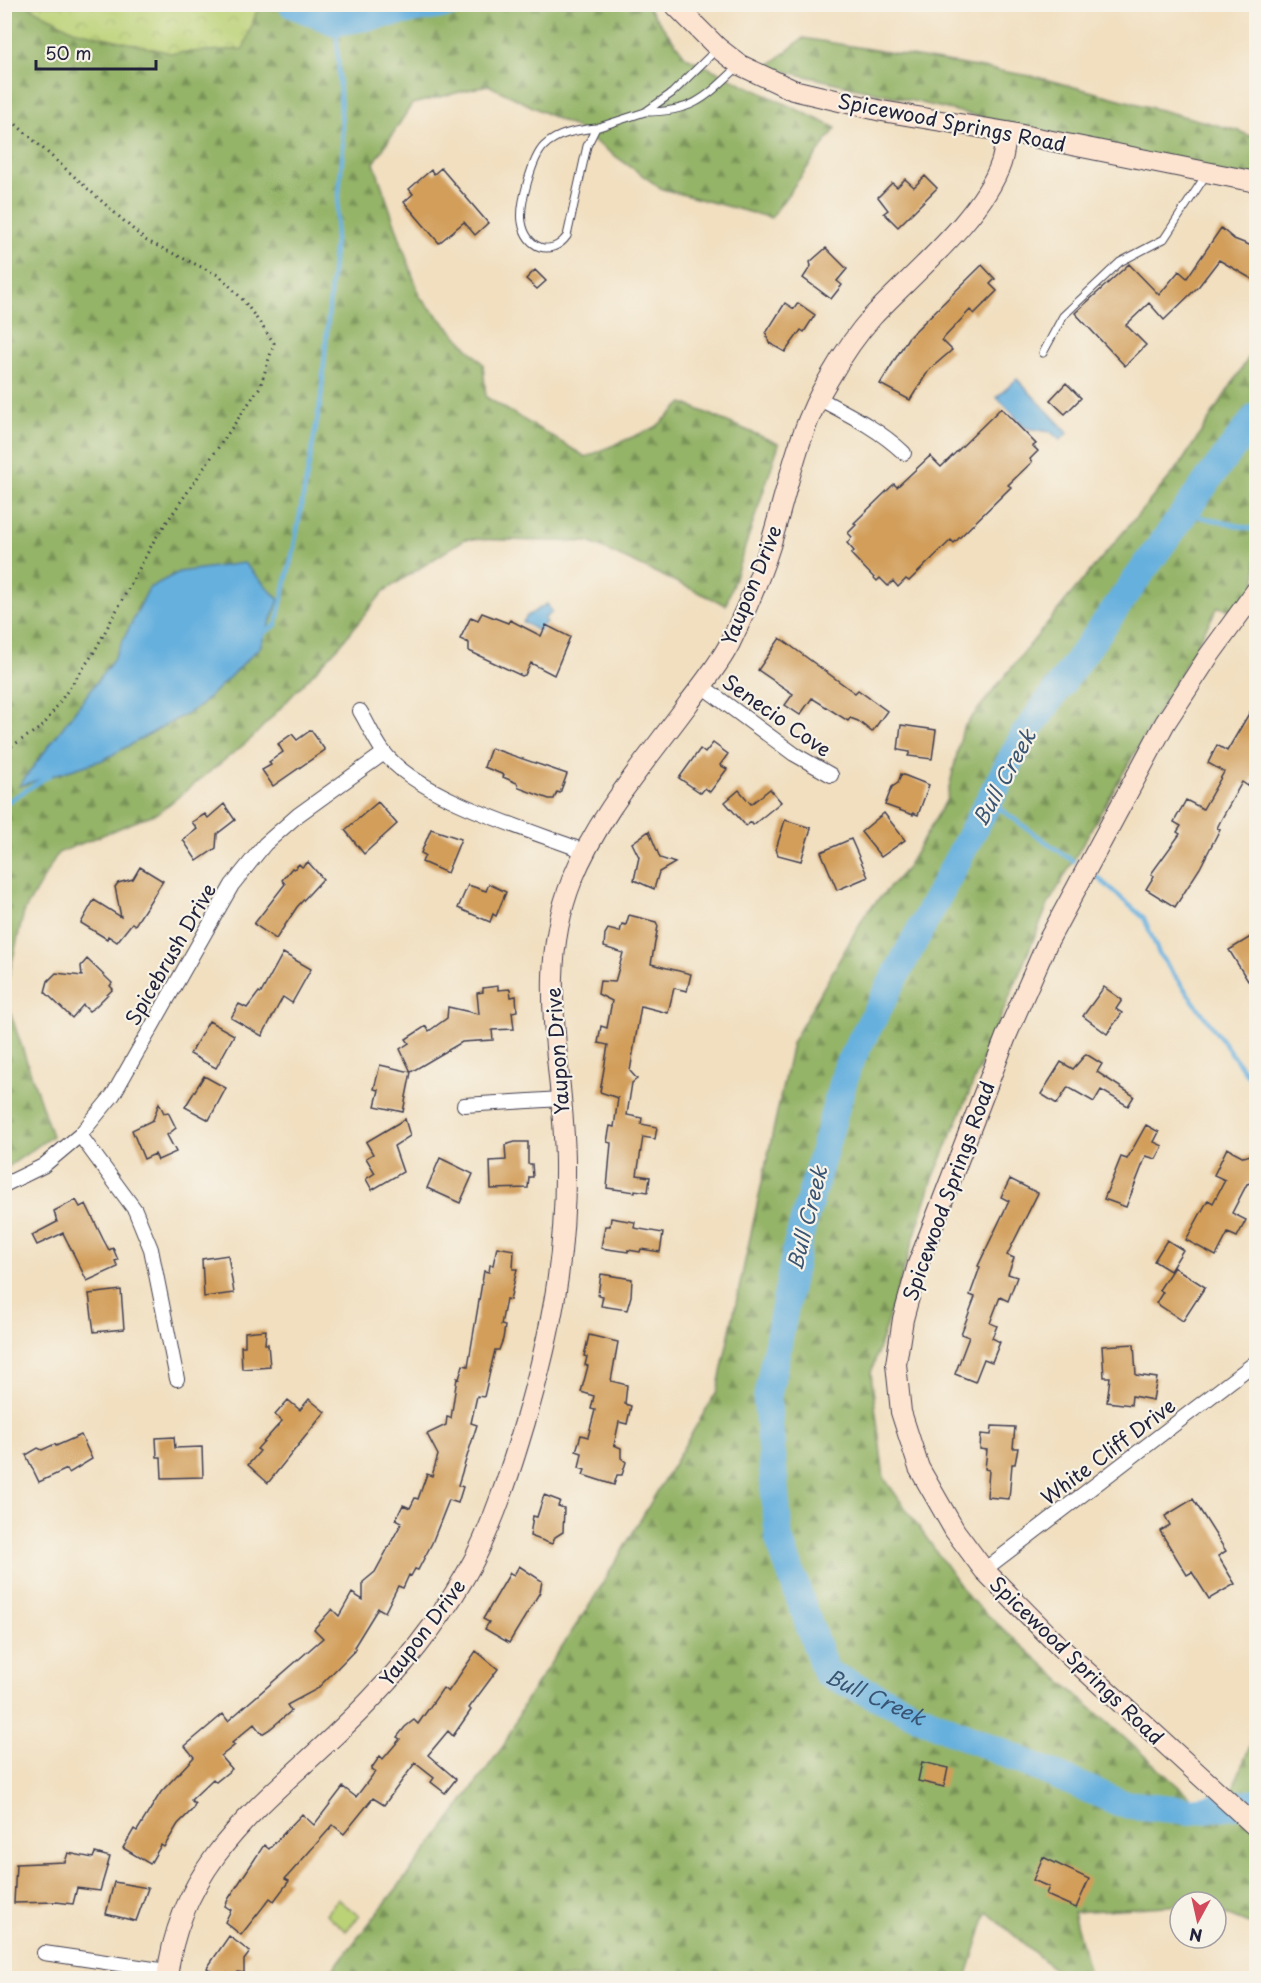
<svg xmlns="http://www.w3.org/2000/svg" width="1261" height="1983" font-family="'Playpen Sans',sans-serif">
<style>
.forest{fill:url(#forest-firs);stroke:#5b6b52;stroke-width:1.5}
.park{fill:url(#park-crowns);stroke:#6e7a59;stroke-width:1.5}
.pitch{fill:#bbd277;stroke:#6e7a59;stroke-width:1.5}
.water{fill:#66b0de;stroke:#44698c;stroke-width:1.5}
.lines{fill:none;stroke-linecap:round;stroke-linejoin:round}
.stream{stroke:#66b0de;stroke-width:4.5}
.river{stroke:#66b0de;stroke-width:28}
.building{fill:#d29e5a}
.lane-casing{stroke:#413e4f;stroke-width:9}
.street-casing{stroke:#413e4f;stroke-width:16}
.secondary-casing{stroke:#413e4f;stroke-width:22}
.path{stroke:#413e4f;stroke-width:3;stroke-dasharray:1.5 4.5;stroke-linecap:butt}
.lane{stroke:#fff;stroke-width:7}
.street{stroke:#fff;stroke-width:14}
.secondary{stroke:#fde4d1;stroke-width:20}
.labels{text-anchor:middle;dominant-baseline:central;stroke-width:4.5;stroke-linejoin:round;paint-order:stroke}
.street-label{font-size:20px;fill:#22223b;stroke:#f7f3e8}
.water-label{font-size:21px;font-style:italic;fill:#3a5474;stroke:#f7f3e8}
</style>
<defs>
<pattern id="forest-firs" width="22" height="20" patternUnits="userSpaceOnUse" patternTransform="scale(1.5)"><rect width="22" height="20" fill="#94b468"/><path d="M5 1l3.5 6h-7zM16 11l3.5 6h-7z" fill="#789257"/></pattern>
<pattern id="park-crowns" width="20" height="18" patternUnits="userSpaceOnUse" patternTransform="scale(1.5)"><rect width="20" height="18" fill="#bbd277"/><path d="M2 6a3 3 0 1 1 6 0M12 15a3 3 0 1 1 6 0" fill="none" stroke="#a0b468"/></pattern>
</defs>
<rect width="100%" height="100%" fill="#f7f3e8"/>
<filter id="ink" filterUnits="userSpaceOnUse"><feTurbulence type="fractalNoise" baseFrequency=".0167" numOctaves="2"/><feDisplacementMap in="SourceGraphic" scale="12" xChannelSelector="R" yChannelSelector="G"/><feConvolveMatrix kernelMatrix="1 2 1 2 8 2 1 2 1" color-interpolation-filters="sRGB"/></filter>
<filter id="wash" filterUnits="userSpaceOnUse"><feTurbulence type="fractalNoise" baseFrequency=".008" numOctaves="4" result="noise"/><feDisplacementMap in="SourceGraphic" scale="24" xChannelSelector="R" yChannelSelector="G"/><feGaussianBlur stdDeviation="1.35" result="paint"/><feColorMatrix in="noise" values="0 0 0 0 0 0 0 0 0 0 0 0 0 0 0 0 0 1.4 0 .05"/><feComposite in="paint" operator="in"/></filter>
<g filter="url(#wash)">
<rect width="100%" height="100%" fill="#f1dfc0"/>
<path class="forest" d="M5,5H646L686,57L836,128L771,218L662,189L574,127L488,85L412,104L374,163L420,297L483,364L486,397L586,457L656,427L683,403L779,444L726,605L589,542L465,539L384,591L341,644L251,739L159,812L58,853L24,912L5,991Z
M803,38L1037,77L1239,131L1256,139V181L767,67Z
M1256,346V615L1218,607L1048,905L932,1181L871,1373L884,1478L969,1598L1219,1823L1256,1731V1927L1216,1911V1902H1180V1905L1073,1912L1090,1978H1064L987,1912L966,1978H326L431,1845L504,1745L526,1700L591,1603L717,1391L792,1043L866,913L906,869L946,801L963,728L1066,600L1180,465Z
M4,994L52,1136L5,1169H4Z"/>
<path class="park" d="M26,5L259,4V5L243,49L171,53L73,30Z"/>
<path class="pitch" d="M338,1899L359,1916L346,1931L326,1914Z"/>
<path class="water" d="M1017,379L1068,433L1060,440L1051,432L1026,428L997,397Z
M244,563L279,600L260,647L200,706L103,760L19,786L113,660L149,588L179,572Z
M547,604L552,612L544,619L546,622L538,631L523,622L527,616Z"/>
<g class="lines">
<path class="stream" d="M1184,513L1256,530
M262,634L276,625L294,547L321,399L343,148L336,22
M989,801L1073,861
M4,804L50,775
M1097,877L1144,918L1159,954L1248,1076L1256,1083"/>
<g class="river">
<path d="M292,4L336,22L448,4"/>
<path id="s1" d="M1256,417L1210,477L1023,737L848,1065L797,1246L767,1399L779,1539L826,1673L950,1730L1123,1804L1191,1811L1256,1802"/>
</g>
</g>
<g id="blocks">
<path class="building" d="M441,168L488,223L475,235L464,222L439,243L404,202L413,194L409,189L431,170L434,174Z
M925,176L937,188L898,227L884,213L888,210L878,197L892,183L897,187L905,179L914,187Z
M1221,228L1234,239L1257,248V282L1219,260L1199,286L1164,320L1149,303L1126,325L1146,345L1125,366L1075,313L1129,264L1159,295L1179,271L1187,278Z
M826,248L847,269L837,281L842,285L831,299L803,278L811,266L810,262Z
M982,265L995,279L990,284L997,291L974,314L970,310L942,340L952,350L929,370L910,400L880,384L908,338Z
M535,270L546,281L537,289L526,279Z
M785,303L794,309L798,303L815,315L804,332L801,330L785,352L769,343L766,333Z
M1066,383L1081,398L1065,414L1050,400Z
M1001,408L1036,444L1033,446L1038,451L1030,459L1032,462L1008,485L1011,487L954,543L951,540L909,581L906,579L898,587L893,581L888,586L880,578L877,581L851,554L854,551L847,543L852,537L848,533L856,525L854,523L894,484L897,487L930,456L941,467Z
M482,613L508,623L510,620L541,636L546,625L570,637L554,675L531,663L525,675L522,676L469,651V643L460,639L471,617L478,620Z
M780,638L855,693L858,690L887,711L872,732L858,721L850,718L848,721L812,698L800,715L785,705L793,694L758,670Z
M1257,700V772L1248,786L1242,782L1221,820L1217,828L1220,829L1200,868L1175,907L1146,889L1154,876L1151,874L1180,834L1177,832L1181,826L1174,822L1186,800L1203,809L1224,772L1208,763L1217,745L1227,751Z
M901,725L936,730L932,759L908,756L910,752L898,750Z
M311,730L325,750L273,786L262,770L271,765L269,762L283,752L278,744L292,734L297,740Z
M713,743L728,754L720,765L727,769L710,792L705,788L701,793L679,778L700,749L705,753Z
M491,748L567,774L560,793L557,792L554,799H549L519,788L517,783L503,777L504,775L484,767Z
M901,774L929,785L918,815L913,813V815L885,805L892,787L898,783Z
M770,789L781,802L753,825L751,822L746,826L725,802L739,790L751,804Z
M378,802L397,824L364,854L345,830Z
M224,804L235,820L217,834L216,848L197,861L183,840L197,829L192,822L205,814L208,818Z
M884,813L905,840L881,857L861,832Z
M785,820L811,828L801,861L778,855L776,849Z
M431,829L461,839L447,873L422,862L425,855L421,853Z
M649,831L660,858L675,863L659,872L654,889L634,880L639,857L632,843Z
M851,839L868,877L837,890L821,852Z
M308,862L323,879L297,907L276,939L254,924L285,884L282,880L292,868L294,869L299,864L302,867Z
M140,867L163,881L135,925L132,923L117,942L108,936L107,939L81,923L94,900L121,917L115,887L118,883L133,879Z
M489,884L506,892L496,916L493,914L490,922L458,908L468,885L486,891Z
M629,915L656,922L658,926L651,964L691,974L687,991L674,988L668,1013L641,1006L630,1071L637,1079L632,1083L627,1115L642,1118L641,1124L657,1127L655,1139L643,1137L637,1175L650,1177L648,1192L635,1190V1192L607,1188L611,1143L607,1142L610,1126L614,1127L618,1098L600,1092L608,1045L598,1043L601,1026L607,1028L612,1001L598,994L600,981L615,982L623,953L604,947L605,934L608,929L620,932L622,924L626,925Z
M1257,933V976L1248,981L1229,950Z
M283,953L311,969L292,1003L283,997L262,1036L231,1018L239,1004L247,1008L259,992L261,993Z
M87,959L112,983L110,986L113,989L95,1007L89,1011L83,1005L72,1018L45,992L48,981L56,973L82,976L81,966Z
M498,986V990L510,989L511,997L516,996L517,1011L512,1012L514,1029L492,1030L493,1040L462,1042L411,1072L400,1049L409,1043L406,1039L426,1026L429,1031L447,1018L448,1007L479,1014L477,993L483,992V988Z
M1104,987L1122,1000L1116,1009L1122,1013L1107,1034L1083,1016Z
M209,1021L234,1035L216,1068L190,1054Z
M1086,1054L1102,1064L1097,1072L1134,1096L1128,1106L1101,1090L1094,1102L1068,1087L1057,1104L1041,1094L1061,1062L1073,1069Z
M380,1065L411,1072L403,1112L375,1106L379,1090L374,1089Z
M204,1076L226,1088L209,1120L185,1107Z
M159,1103L164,1113L168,1112L176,1128L167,1135L176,1152L158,1160L155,1154L144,1159L132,1130L153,1120Z
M405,1119L410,1136L394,1146L403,1172L372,1190L366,1179L375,1173L366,1158L373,1154L366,1142Z
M1146,1125L1159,1132L1154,1142L1163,1146L1156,1159L1146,1156L1126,1207L1104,1199L1121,1157L1127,1159Z
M515,1142H528V1164H532L533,1177H529L528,1188L491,1189L490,1161L506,1160L505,1145Z
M1227,1148L1244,1157L1257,1153V1181L1247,1184L1232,1213L1246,1220L1237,1237L1228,1233L1216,1256L1186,1240L1208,1200L1213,1203L1225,1180L1214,1175Z
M440,1158L473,1174L460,1203L427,1188Z
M1010,1179L1038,1193L1007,1255L1014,1258L1008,1274L1017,1277L1008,1301L1000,1297L990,1323L997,1326L992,1338L1000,1342L992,1362L984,1359L975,1382L955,1374L969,1337L961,1334L975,1297L970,1295L980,1267L978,1266L1009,1201L1001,1197Z
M76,1200L80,1207L86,1204L103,1239L109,1250L113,1248L118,1260L115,1261L118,1267L87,1281L63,1233L37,1245L32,1235L57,1222L54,1211Z
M611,1218L635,1222L634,1228L663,1233L660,1252L641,1249L640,1252L628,1250V1252L601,1248L605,1226H610Z
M1167,1240L1183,1250L1170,1271L1154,1261Z
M497,1247L514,1250L513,1269H517L510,1300L506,1299L501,1325L505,1326L503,1339L499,1350H495L484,1397L477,1396L471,1423L477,1425L458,1485L463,1487L458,1503L449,1500L432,1543L418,1570L415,1569L411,1576L409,1575L403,1588L398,1586L385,1612L378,1608L354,1647L356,1649L317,1689L287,1705L291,1711L270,1729L262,1734L254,1724L232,1743L235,1745L221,1756L232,1769L216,1782L213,1779L191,1800L195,1804L192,1810L178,1824L164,1847L161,1845L150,1864L123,1848L134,1829L137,1831L161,1792L194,1757L185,1746L223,1714L228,1721L323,1638L314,1629L332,1609L339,1616L352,1593L363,1600V1582L375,1572L402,1522L396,1519L403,1505L410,1508L415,1498L418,1499L427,1474L432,1476L438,1455L427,1434L446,1425L447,1417L451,1418L457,1378L459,1379L463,1365L468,1366L484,1271L489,1272L490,1265H493Z
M228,1255L234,1293L204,1297L202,1259Z
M1174,1267L1205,1287L1183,1321L1156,1303L1163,1292L1159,1290Z
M601,1274L632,1279L631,1296L627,1310L601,1306L603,1296L598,1295Z
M121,1290L124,1329L94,1332L89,1294Z
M266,1330L265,1344H268L270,1367L242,1369L241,1346H245V1332Z
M589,1335L618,1342L611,1381L627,1385L625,1404L631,1406L627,1424L619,1422L614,1445L621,1448V1458L626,1462L622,1475H617L614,1485L583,1475L585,1470L579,1468L582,1453L576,1451L581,1435L588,1437L595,1410L591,1409L594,1396L581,1392L588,1366L585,1365L587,1357L584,1356Z
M1134,1344L1136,1375L1157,1378L1153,1400L1132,1396L1131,1405L1107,1402L1110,1377H1104L1102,1346Z
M309,1399L325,1412L268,1483L248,1465L260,1451L257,1449L282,1421L275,1415L288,1400L300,1410Z
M992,1426L1015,1427L1013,1448H1018L1015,1464H1012L1009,1499L987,1497L989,1470L985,1469L987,1450L980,1449L981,1434L991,1435Z
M81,1435L92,1459L69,1473L67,1469L39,1482L26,1455L38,1448L42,1450L55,1444L56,1446Z
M174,1437L175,1448L202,1447L203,1477L162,1478L161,1457H157L156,1438Z
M544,1495L560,1501L558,1506L564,1508L563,1532L555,1537L552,1544L530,1536L533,1516L537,1517Z
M1193,1499L1226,1551L1218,1556L1235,1584L1209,1599L1192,1572L1187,1575L1160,1531L1170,1525L1165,1516Z
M519,1566L542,1581L540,1592L509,1643L485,1629L489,1622L483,1619L510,1573L514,1575Z
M476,1651L498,1669L469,1708L471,1710L453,1736L448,1731L428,1755L456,1779L445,1793L431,1782L434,1778L415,1763L384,1805L373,1798L344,1834L333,1825L285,1879L289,1881L274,1901L270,1898L241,1935L225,1922L231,1910L225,1906L229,1898L264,1845L269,1849L302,1814L314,1825L343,1787L356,1797L375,1772L371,1769L380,1756L383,1759L400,1739L397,1737L405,1727L414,1720L418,1724L443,1688L448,1692Z
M922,1762L948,1768L944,1787L918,1781Z
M68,1853L93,1858L95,1853L110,1857L100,1891L77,1888L73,1904L56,1902L14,1903L16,1864L65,1862Z
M1043,1857L1089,1879L1076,1908L1051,1897L1046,1894L1049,1887L1033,1880Z
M114,1882L148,1888L136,1921L106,1914Z
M229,1936L250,1952L244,1960V1973L238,1972L233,1978L227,1973L222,1978L207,1968Z"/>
</g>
</g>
<g filter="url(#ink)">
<use href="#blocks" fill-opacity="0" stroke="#413e4f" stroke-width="1.5"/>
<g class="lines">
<g class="lane-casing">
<path id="lane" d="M716,50L672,93L645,112C694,112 705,98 739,66
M596,128C578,130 557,133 544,146C532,158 519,206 522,222C526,248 551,258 567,236L587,146L596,128L645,112
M1043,353L1063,316L1120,262L1164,239L1206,175"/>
</g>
<g class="street-casing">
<path id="street" d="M818,398C848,414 879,429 904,453
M702,686L794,754L831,775
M360,711C368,724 374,739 383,751C417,798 530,830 584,851
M464,1105L561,1099
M80,1135L135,1210L151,1249L177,1379
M4,1185L43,1166L80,1135L113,1095L232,885L265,844L298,815L384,753
M984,1570L1256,1362
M44,1953L167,1971"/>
</g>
<g class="secondary-casing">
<path id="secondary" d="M674,4L718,48L740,65L793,90L882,111L1007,132L1256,182
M1256,591L1208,657L1165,723L1048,941L1007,1034L918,1264L903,1319L896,1364L901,1412L919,1468L955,1531L984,1570L1064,1651L1256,1827
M167,1978C182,1843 291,1787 374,1696C412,1656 448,1609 474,1560C496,1516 511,1469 525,1422C552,1330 566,1258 565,1162C564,1065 534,975 572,880C598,815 647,760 688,704C702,685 719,665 730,643C745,612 760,578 770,546C788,488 798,428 830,377C842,356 856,335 873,316C911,275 983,217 1001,163C1004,154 1005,142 1007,132"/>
</g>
<path class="path" d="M4,111L10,119L145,240L220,276L244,301L274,343L260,387L155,539L93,654L43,726L4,751"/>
<use href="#lane" class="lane"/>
<use href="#street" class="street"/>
<use href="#secondary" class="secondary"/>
</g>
</g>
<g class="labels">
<g class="street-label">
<text transform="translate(952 122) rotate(11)">Spicewood Springs Road</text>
<text transform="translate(751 585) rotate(-68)">Yaupon Drive</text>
<text transform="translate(777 715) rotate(35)">Senecio Cove</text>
<text transform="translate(170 954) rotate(-60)">Spicebrush Drive</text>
<text transform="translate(557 1051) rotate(-94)">Yaupon Drive</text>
<text transform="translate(948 1191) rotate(-70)">Spicewood Springs Road</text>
<text transform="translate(1108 1451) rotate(-37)">White Cliff Drive</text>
<text transform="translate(422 1632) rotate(-53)">Yaupon Drive</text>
<text transform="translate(1077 1660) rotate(44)">Spicewood Springs Road</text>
</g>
<g class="water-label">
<text transform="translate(1003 777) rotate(-61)">Bull Creek</text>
<text transform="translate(806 1218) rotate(-76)">Bull Creek</text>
<text stroke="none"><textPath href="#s1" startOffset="1449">Bull Creek</textPath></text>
</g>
</g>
<rect width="1261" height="1983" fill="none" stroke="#f7f3e8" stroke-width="24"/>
<g transform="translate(1198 1920) rotate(188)"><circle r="28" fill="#f7f3e8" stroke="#a29fa3" stroke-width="1.5"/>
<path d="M0-4.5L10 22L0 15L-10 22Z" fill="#d1495b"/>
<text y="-9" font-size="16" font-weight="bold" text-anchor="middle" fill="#22223b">N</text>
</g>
<path d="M36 60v9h120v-9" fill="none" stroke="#22223b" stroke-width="3"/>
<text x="45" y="60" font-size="18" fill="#22223b" stroke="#f7f3e8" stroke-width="4.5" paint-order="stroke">50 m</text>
</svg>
